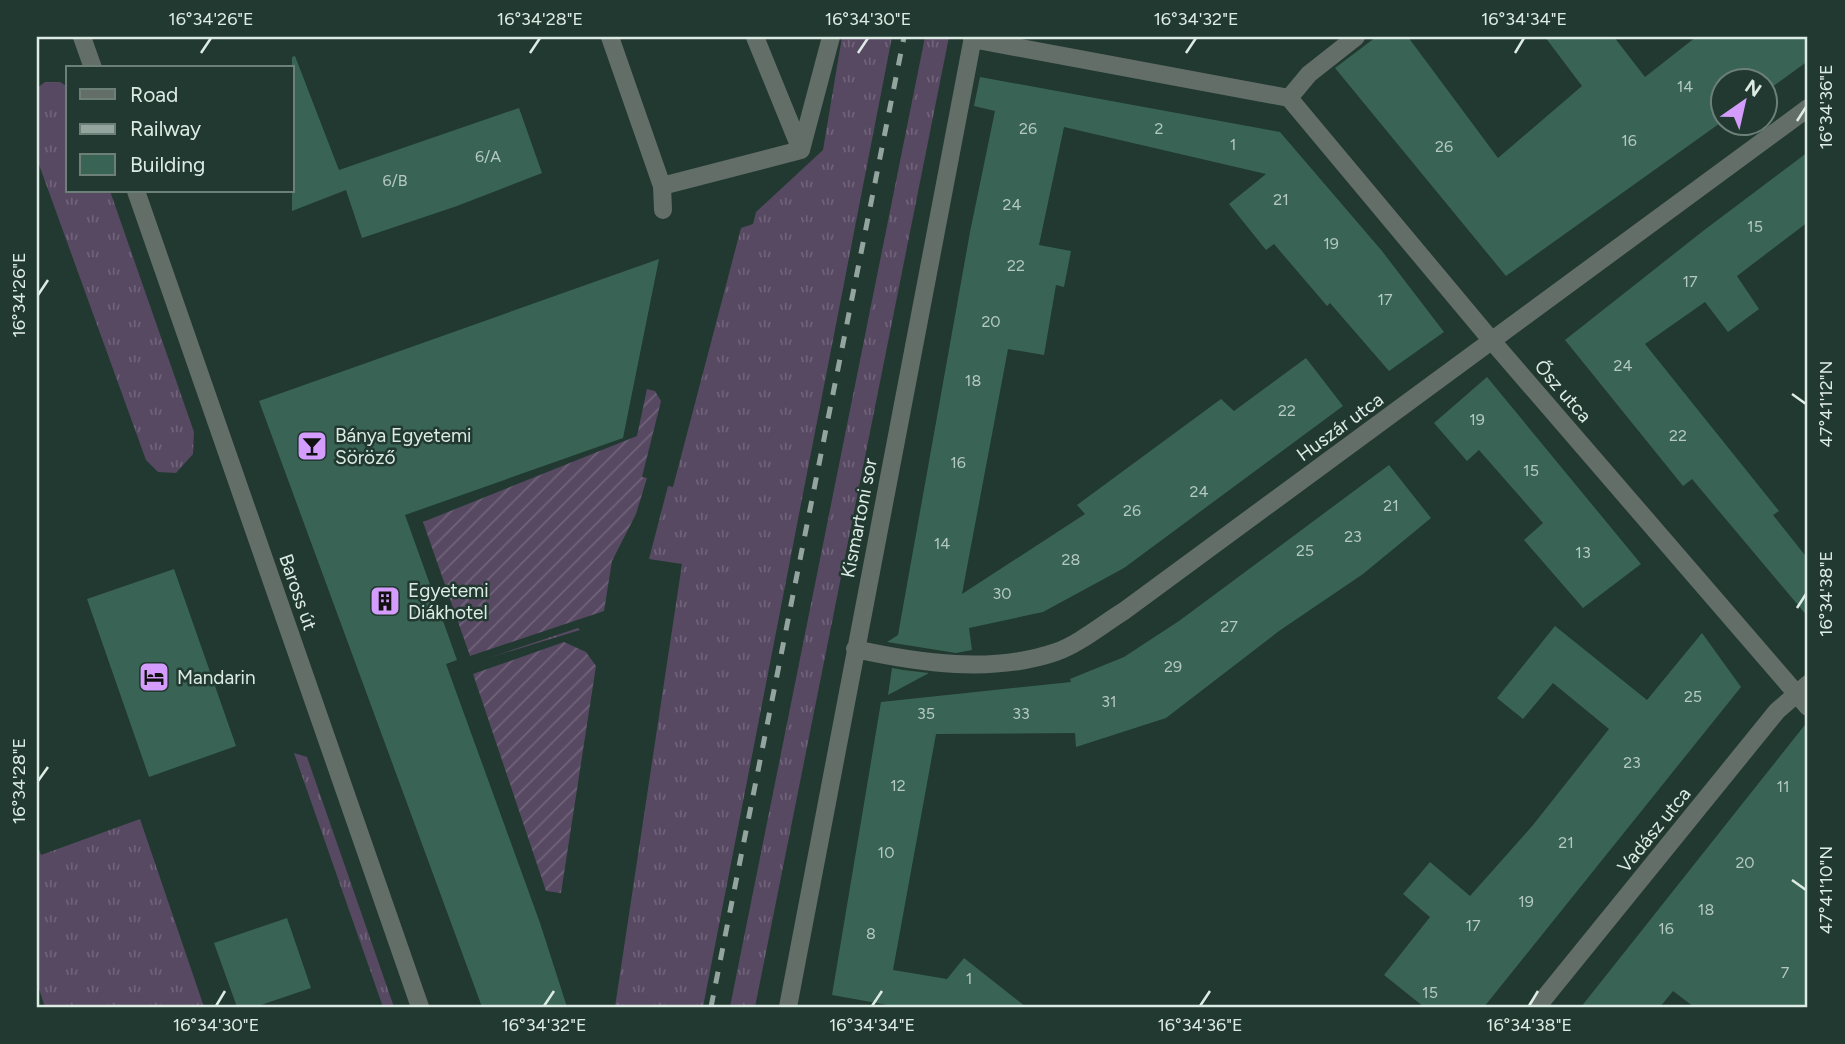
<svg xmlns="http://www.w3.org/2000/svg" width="1845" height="1044" font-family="Figtree,sans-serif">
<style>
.grass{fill:url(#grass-tufts)}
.garden{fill:url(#garden-furrows)}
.building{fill:#396455}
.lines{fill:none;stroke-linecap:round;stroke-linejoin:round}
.minor{stroke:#636e69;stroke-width:18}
.rail{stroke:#93a59e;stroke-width:5;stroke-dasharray:12 12;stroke-linecap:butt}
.ticks{fill:none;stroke:#ddebe5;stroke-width:2.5}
.labels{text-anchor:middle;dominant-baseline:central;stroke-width:5;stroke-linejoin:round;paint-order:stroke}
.number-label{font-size:16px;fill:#b4c9c1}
.street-label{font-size:19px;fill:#ddebe5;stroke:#213930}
.poi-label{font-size:19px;fill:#ddebe5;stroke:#213930;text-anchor:start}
.neatline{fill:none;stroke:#ddebe5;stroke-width:2.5}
.ticks-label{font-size:18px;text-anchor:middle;fill:#ddebe5}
</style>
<defs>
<pattern id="grass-tufts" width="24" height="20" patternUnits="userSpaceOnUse" patternTransform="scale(1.75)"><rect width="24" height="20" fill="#584963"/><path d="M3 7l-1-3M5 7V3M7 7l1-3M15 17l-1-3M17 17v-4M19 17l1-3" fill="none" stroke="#706379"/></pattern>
<pattern id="garden-furrows" width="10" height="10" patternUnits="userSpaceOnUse" patternTransform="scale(1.75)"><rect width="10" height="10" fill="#584963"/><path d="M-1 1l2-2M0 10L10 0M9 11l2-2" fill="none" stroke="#706379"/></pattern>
</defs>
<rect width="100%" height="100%" fill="#213930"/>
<path class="grass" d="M842,37H892L703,1007H615L682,564L649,559L668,486L673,487L741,228L753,224L756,212L823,150Z
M925,37H949L755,1007H730Z
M45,82H60L68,87V191H110L194,432L193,454L176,473L158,472L146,460L37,159V88Z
M578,628L580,630L488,658Z
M294,753L307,757L394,1007H383Z
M140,819L204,1007H45L37,983V844L41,855Z"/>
<path class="garden" d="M647,389L655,391L661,401L642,477L647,478L636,514L612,561L604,611L470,656L423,522L637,436Z
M564,642L586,652L596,666L561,893L546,891L473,674Z"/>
<path class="building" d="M1376,37H1408L1498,158L1582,86L1545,37H1614L1645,77L1696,37H1808V61L1765,92V80H1723V121L1506,276L1335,68Z
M295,56L342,178L339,170L519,108L542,173L457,206L362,238L346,190L292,211V57Z
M980,77L1280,132L1382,251L1444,332L1389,371L1330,303L1327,306L1274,244L1266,250L1229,204L1266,174L1064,127L1039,245L1071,251L1064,287L1056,285L1044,355L1008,349L962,594L1085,514L1077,505L1221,399L1234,411L1306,358L1343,406L1124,568L1043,612L969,628L972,650L956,653L887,642L898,635L970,232L995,111L974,106Z
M1808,152V222L1737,276L1759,309L1728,332L1705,302L1645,344L1779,511L1773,515L1808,559V617L1692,479L1683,486L1565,340L1703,231Z
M659,259L623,438L405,515L457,660L446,664L540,923L567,1007H482L259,401Z
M1487,377L1641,564L1583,608L1524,540L1543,523L1479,450L1467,461L1434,423Z
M1389,465L1431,518L1363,574L1279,631L1166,718L1076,747L1075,733L936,734L893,970L947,979L964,958L1026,1007H899L832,995L881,702L1071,682L1070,679L1124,657L1179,621Z
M174,569L236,746L149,777L87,599Z
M1555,626L1647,700L1702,633L1741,687L1484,1007H1424L1384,975L1430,917L1403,894L1430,862L1470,896L1533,825L1609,729L1553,683L1523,719L1497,698Z
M892,668L903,670L929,673L888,695Z
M1808,721V1007H1694L1673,991L1660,1007H1581Z
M287,918L311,988L255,1007H237L214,943Z"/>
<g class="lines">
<path class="minor" d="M82,37L93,68
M610,37L662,186L663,210
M755,37L801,150
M972,39L1289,98
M1289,98L1492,341L1808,707
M1289,98L1309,74L1356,37
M801,150L831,37
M662,186L801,150
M136,191L420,1007
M855,649C919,663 992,674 1056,652C1079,644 1103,624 1124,611L1808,108
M788,1007L973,37
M1537,1007L1777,711L1808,684"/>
<path class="rail" d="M711,1007L904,37"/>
</g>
<path class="ticks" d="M201,53L211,38M530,53L540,38M858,53L868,38M1186,53L1196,38M1515,53L1524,38M1797,121L1806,107M38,295L48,280M1792,394L1806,404M1797,608L1806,594M38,781L48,767M1792,880L1806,890M216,1006L225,991M544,1006L554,991M872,1006L882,991M1200,1006L1210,991M1529,1006L1538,991"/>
<defs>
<g id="bar-square" transform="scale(1.575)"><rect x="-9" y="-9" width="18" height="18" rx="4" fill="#d49cfc" stroke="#213930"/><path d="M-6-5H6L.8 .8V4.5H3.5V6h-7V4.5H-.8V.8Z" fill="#111"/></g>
<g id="building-square" transform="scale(1.575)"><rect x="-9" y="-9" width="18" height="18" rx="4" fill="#d49cfc" stroke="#213930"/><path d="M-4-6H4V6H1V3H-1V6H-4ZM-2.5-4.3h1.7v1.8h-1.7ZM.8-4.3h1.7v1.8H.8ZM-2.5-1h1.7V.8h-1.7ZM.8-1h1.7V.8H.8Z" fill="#111"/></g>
<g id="hotel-square" transform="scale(1.575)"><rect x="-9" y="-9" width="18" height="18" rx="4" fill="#d49cfc" stroke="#213930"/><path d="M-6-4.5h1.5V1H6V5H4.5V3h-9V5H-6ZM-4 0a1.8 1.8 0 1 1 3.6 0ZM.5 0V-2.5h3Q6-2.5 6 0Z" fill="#111"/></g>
</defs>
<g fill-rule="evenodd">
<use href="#bar-square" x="312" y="446"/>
<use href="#building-square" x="385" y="601"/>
<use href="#hotel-square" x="154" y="677"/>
</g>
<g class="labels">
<g class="number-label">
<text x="1685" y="86">14</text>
<text x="1028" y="128">26</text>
<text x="1159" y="128">2</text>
<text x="1629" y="140">16</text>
<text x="1233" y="144">1</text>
<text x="1444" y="146">26</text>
<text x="488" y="156">6/A</text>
<text x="395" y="180">6/B</text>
<text x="1281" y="199">21</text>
<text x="1012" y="204">24</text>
<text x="1755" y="226">15</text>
<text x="1331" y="243">19</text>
<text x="1016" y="265">22</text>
<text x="1690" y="281">17</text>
<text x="1385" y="299">17</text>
<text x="991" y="321">20</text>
<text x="1623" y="365">24</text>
<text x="973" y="380">18</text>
<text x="1287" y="410">22</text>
<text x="1477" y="419">19</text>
<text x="1678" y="435">22</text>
<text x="958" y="462">16</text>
<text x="1531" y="470">15</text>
<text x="1199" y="491">24</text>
<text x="1391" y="505">21</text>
<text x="1132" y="510">26</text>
<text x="1353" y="536">23</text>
<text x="942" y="543">14</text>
<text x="1305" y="550">25</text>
<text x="1583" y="552">13</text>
<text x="1071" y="559">28</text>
<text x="1002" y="593">30</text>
<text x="1229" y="626">27</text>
<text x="1173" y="666">29</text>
<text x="1693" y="696">25</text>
<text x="1109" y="701">31</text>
<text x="926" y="713">35</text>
<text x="1021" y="713">33</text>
<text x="1632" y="762">23</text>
<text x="898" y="785">12</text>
<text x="1783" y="786">11</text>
<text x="1566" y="842">21</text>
<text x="886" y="852">10</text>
<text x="1745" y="862">20</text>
<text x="1526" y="901">19</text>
<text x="1706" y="909">18</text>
<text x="1473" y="925">17</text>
<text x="1666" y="928">16</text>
<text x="871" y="933">8</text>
<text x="1785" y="972">7</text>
<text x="969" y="978">1</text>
<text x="1430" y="992">15</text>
</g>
<g class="street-label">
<text transform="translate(1563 391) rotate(49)">Ősz utca</text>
<text transform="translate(1340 427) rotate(-36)">Huszár utca</text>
<text transform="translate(859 518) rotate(-79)">Kismartoni sor</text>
<text transform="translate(298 592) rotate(71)">Baross út</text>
<text transform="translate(1654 830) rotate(-51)">Vadász utca</text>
</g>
<g class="poi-label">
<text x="335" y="435">Bánya Egyetemi<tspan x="335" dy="22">Söröző</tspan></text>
<text x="408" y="590">Egyetemi<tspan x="408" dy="22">Diákhotel</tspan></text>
<text x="177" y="677">Mandarin</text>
</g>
</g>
<rect width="1845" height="1044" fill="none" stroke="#213930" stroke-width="77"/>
<rect x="66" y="66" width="228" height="126" fill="#213930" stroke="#6c8078" stroke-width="2"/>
<rect x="80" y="89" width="35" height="10" fill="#636e69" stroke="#6c8078" stroke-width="2"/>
<text x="130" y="102" font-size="21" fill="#ddebe5">Road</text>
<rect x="80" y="124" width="35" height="10" fill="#93a59e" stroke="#6c8078" stroke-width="2"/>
<text x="130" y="136" font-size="21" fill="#ddebe5">Railway</text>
<rect x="80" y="154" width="35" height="21" fill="#396455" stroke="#6c8078" stroke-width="2"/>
<text x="130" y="172" font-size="21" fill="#ddebe5">Building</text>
<g transform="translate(1744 102) rotate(34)"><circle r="33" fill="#213930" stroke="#6c8078" stroke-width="2"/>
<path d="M0-5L12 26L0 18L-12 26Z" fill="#d49cfc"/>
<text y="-10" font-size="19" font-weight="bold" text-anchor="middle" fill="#ddebe5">N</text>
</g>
<rect x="38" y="38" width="1768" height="968" class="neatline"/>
<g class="ticks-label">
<text x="211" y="25">16°34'26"E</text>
<text x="540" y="25">16°34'28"E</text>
<text x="868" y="25">16°34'30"E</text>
<text x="1196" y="25">16°34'32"E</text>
<text x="1524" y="25">16°34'34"E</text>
<text transform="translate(1826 107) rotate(-90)" y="6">16°34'36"E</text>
<text transform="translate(19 295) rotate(-90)" y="6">16°34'26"E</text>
<text transform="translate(1826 404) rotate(-90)" y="6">47°41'12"N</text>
<text transform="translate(1826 594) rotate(-90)" y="6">16°34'38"E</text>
<text transform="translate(19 781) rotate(-90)" y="6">16°34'28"E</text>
<text transform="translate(1826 890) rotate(-90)" y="6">47°41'10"N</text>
<text x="216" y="1031">16°34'30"E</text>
<text x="544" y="1031">16°34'32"E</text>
<text x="872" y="1031">16°34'34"E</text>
<text x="1200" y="1031">16°34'36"E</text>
<text x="1529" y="1031">16°34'38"E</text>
</g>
</svg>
